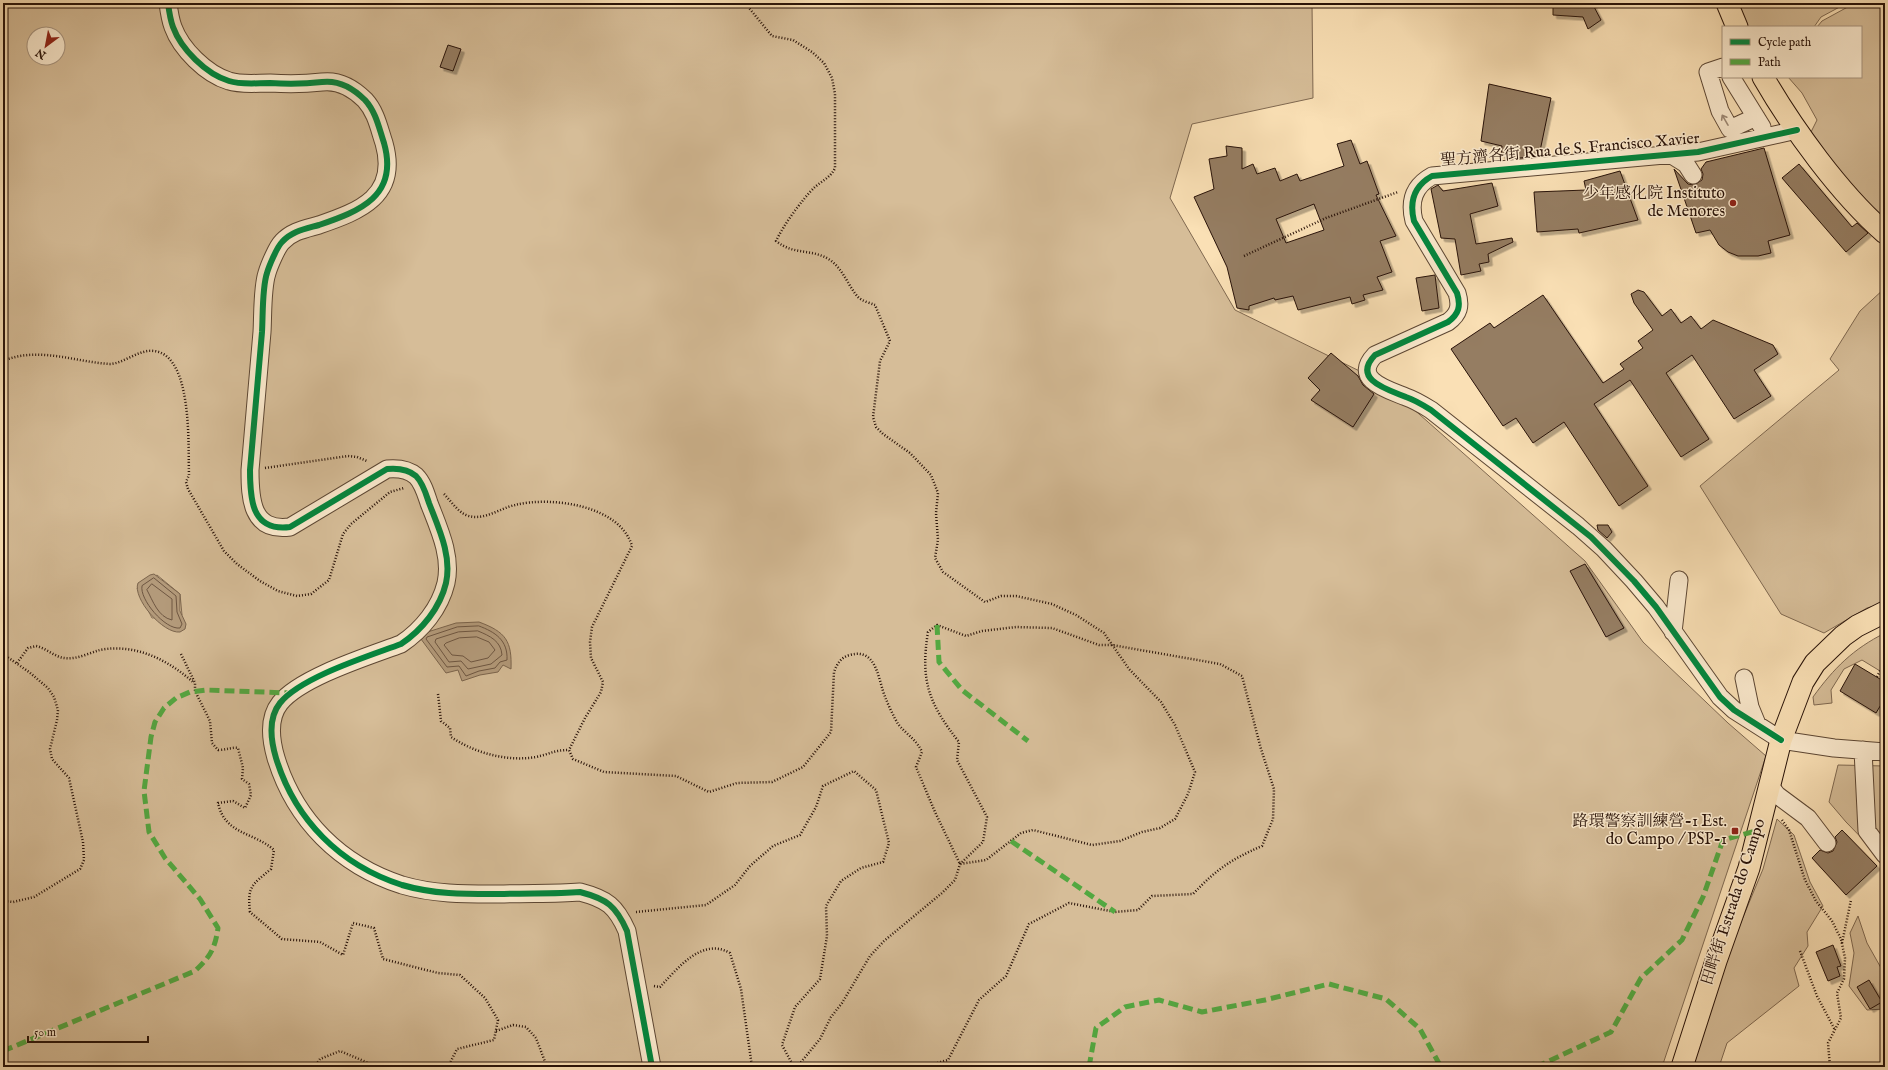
<svg xmlns="http://www.w3.org/2000/svg" width="1888" height="1070" font-family="'IM FELL English','Noto Serif SC',serif">
<style>
.green{fill:#d6bd98;stroke:#7f6850;fill-rule:evenodd}
.water{fill:#b39a7a;stroke:#7b644c}
.lines{fill:none;stroke-linecap:round;stroke-linejoin:round}
.shore{stroke:#6e5641;stroke-width:1}
.building{fill:#957d62;stroke:#281208;fill-rule:evenodd;filter:url(#shadow)}
.minor-casing{stroke:#5c4633;stroke-width:19}
.major-casing{stroke:#281208;stroke-width:23}
.path{stroke:#281208;stroke-width:2.5;stroke-dasharray:1 2;stroke-linecap:butt}
.minor{stroke:#fcebcf;stroke-width:17}
.major{stroke:#fae0b5;stroke-width:21}
.quiet{stroke:#53a841;stroke-width:5;stroke-dasharray:10 5;stroke-linecap:butt}
.cycleway-casing{stroke:#fcebcf;stroke-width:8}
.cycleway{stroke:#00873e;stroke-width:6}
.oneway{stroke:#9d8975}
.poi-dot{fill:#8f2418;stroke:#fcebcf;stroke-width:1.5}
.labels{text-anchor:middle;dominant-baseline:central;stroke-width:3;stroke-linejoin:round;paint-order:stroke}
.street-label{font-size:16px;fill:#281208;stroke:#fcebcf}
.poi-label{font-size:16px;fill:#281208;stroke:#fcebcf;text-anchor:end}
</style>
<defs>
<filter id="shadow"><feDropShadow dx="3.5" dy="3.5" stdDeviation="0" flood-color="#0004"/></filter>
</defs>
<rect width="100%" height="100%" fill="#fae0b5"/>
<filter id="stains"><feTurbulence type="fractalNoise" baseFrequency=".005" numOctaves="4"/><feColorMatrix values="0 0 0 0 .2 0 0 0 0 .09 0 0 0 0 .02 0 0 0 .5 -.17"/></filter>
<radialGradient id="worn" r=".72"><stop offset=".6" stop-color="#630" stop-opacity="0"/><stop offset="1" stop-color="#630" stop-opacity=".3"/></radialGradient>
<path class="green" d="M3,3H1312L1313,98L1192,124L1170,198L1235,310L1384,383L1585,561L1643,642L1728,723L1766,756L1662,1067H3ZM34,34H58V58H34ZM157,575L180,594L182,615L152,618L137,588Z
M1733,3H1847L1821,17L1814,27H1742Z
M1855,3H1885V218C1856,193 1833,164 1811,132L1817,120L1802,93L1788,77H1861V27H1817L1822,21Z
M1885,288V603L1867,608L1824,633L1781,614L1700,486L1839,370L1830,359L1860,311Z
M1885,633V674L1862,660L1844,669L1831,690L1832,703L1814,705L1813,697C1834,668 1853,649 1885,633Z
M1838,765L1885,766V862L1846,822L1829,802Z
M1777,819L1794,835L1810,882L1823,906L1807,932L1808,946L1794,968L1799,986L1727,1043L1719,1067H1690L1734,939L1763,869Z
M1858,916L1867,943L1885,975V1009L1867,1010L1849,986L1854,953L1850,933Z"/>
<path class="water" d="M154,574L180,594V611L186,624L185,629L180,632C163,634 132,598 138,583L150,575Z
M479,622C506,632 512,641 511,669L503,665L498,672L480,675L462,681L458,670L446,673L418,635L456,623Z"/>
<g class="lines">
<path class="shore" d="M154,578L176,596L177,612L182,624L180,628C165,630 139,599 142,586Z
M152,584L172,599V620C158,617 153,601 147,590Z
M479,626C495,632 508,640 507,660L500,662L495,668L479,671L466,676L459,666L447,667L426,639L427,637L457,627Z
M478,631C490,636 501,641 502,655L491,664L468,669L461,661L449,662L435,642L436,639L458,632Z
M477,637L489,642L495,650L488,658L471,662L463,656L452,655L444,645L446,643L459,638Z"/>
</g>
<path class="building" d="M1553,3H1592L1601,20L1588,29L1583,17L1553,15Z
M448,45L461,49L453,71L440,67Z
M1489,84L1551,98L1539,156L1520,158L1501,155L1502,146L1481,141Z
M1351,140L1360,164L1367,161L1379,194L1376,195L1396,236L1380,241L1392,272L1377,277L1383,290L1363,295L1365,300L1352,304L1350,297L1298,310L1293,296L1275,300L1274,298L1249,306V310L1237,308L1227,267L1194,197L1214,189L1209,159L1227,156L1226,146L1242,148V169L1253,164L1257,174L1275,168L1280,181L1297,174L1300,181L1344,166L1337,144ZM1314,204L1324,230L1286,243L1276,219Z
M1764,148L1790,235L1768,241L1771,253L1758,256H1738L1728,252L1719,245L1710,230L1696,233L1674,169L1688,184L1694,185L1702,180L1703,174L1701,169L1706,162Z
M1799,164L1852,227L1857,223L1868,233L1846,252L1782,178Z
M1620,171L1638,220L1579,233L1578,229L1537,232L1534,192L1586,190L1584,181Z
M1492,183L1498,206L1470,214L1476,244L1512,238L1513,242L1488,254L1489,262L1479,264L1481,271L1461,275L1455,239L1441,238L1431,189L1438,185L1443,191Z
M1435,275L1439,308L1422,311L1416,278Z
M1638,290L1644,292L1662,316L1671,309L1681,323L1691,316L1701,329L1713,320L1773,345L1778,354L1754,370L1771,396L1734,419L1692,355L1666,373L1709,439L1681,457L1630,380L1594,404L1648,486L1619,506L1564,422L1533,443L1516,418L1503,426L1451,349L1490,323L1494,328L1543,295L1603,383L1624,369L1620,364L1643,348L1638,341L1653,330L1634,303L1631,294Z
M1331,353L1358,376L1363,385L1374,394L1353,427L1311,400L1320,390L1308,378Z
M1597,525H1608L1612,532L1607,538L1598,530Z
M1585,564L1624,628L1606,637L1570,571Z
M1855,664L1885,682V698L1876,713L1840,691Z
M1842,830L1877,866L1846,895L1812,858L1820,850L1828,853L1833,851L1837,842L1835,837Z
M1833,945L1841,966L1837,967L1840,976L1828,981L1816,952Z
M1869,980L1882,1002L1870,1009L1857,987Z"/>
<g class="lines">
<g class="minor-casing">
<path id="minor" d="M168,3C169,11 170,19 173,27C181,49 206,74 229,81C241,85 257,83 270,83C287,84 304,84 322,82C338,80 353,88 365,100C376,112 379,128 384,143C399,196 360,211 319,225C305,229 292,231 282,242C277,247 269,266 267,273C262,288 263,316 262,332C258,378 254,424 250,470C250,498 251,532 290,527L387,469C398,468 408,469 416,476C423,483 426,494 429,503C439,529 452,556 446,583C440,608 422,630 401,644C369,656 301,677 280,703C268,718 271,741 276,758C295,820 340,865 402,885C436,895 470,894 504,894C529,893 555,894 580,892C607,899 616,906 627,931L652,1067
M1723,67L1708,72L1720,111L1730,129L1756,117
M1731,77L1762,127
M1797,130L1698,152L1432,176C1414,186 1409,201 1414,221L1457,293C1461,306 1459,314 1448,322L1375,355C1351,380 1389,390 1406,397C1415,400 1423,405 1431,410L1578,526L1604,549L1634,581L1656,607L1720,697L1734,710L1781,740L1834,748L1885,752
M1670,154L1686,164L1693,175
M1673,632L1679,580
M1744,678L1750,707L1757,724
M1863,750L1867,831L1885,855
M1770,786L1777,795L1808,818L1827,843"/>
</g>
<g class="major-casing">
<path id="major" d="M1727,3L1737,27
M1763,77C1793,129 1840,194 1885,233
M1682,1067L1716,961L1749,868L1781,740L1803,682L1815,663L1843,636L1857,626L1885,612"/>
</g>
<path class="path" d="M1244,256L1326,218L1398,192
M3,361C38,346 75,362 110,364C125,363 139,349 154,351C193,355 188,447 189,475L186,482L188,489L224,551L237,564L260,581L278,591L297,596L311,594L329,580L343,534L351,524L390,492L404,488
M265,468L348,456L357,457L367,461
M444,494C451,501 457,511 466,515C483,522 500,508 515,505C551,496 620,505 632,546L592,627L590,642L591,658L603,682L601,692L585,718L569,750L573,759L604,772L676,776L709,792L737,783L772,782L803,767L831,732L834,672C837,664 841,657 850,655C878,647 878,682 886,699C889,707 894,717 898,724C906,734 917,740 922,752L916,767L935,812L960,864L986,860L1021,833L1033,830L1092,845L1120,841L1142,832L1160,828L1175,819L1188,794L1195,772L1175,725L1161,702L1129,669L1104,633L1076,615L1052,604L1016,596H1001L985,602L943,572L935,558L938,540L936,513L938,493L931,475L910,453L883,434L876,427L873,417L880,361L890,341L875,305C870,303 862,301 858,297C848,286 844,270 830,260C812,248 795,256 776,241C783,226 803,198 815,187C822,181 831,177 835,168V94L832,78L824,63L812,52L793,40L772,36L745,3
M3,654L29,672L48,688L54,697L58,710L57,720L50,749L52,759L69,778L83,842L84,860L80,869L34,897L13,902L3,901
M181,654L195,683V691L210,721L212,743L218,750C226,750 232,747 238,748L243,768L242,779L249,784L251,795L245,808L233,801L218,803C225,835 254,832 274,850L271,869C252,885 247,886 250,912L282,939L320,942L343,955L353,923L374,928L383,959L438,973L460,975L485,998L498,1020L494,1040L457,1049L448,1067
M17,663L28,648L36,646C46,648 55,657 64,658C76,660 89,653 100,650C135,643 168,660 193,682
M1877,677L1885,661
M438,694L441,721L450,728L451,737C475,753 507,762 536,757C550,754 554,750 569,750
M1782,820L1789,830L1805,880L1816,901L1832,921L1841,939L1845,958L1844,979L1837,993L1841,1018L1828,1043L1830,1067
M636,912L706,905L735,885L750,866L773,846L800,835L816,807L823,786L854,771L876,790L889,843L883,862L861,868L841,881L826,906L827,936L820,979L795,1007L782,1045L794,1067
M1842,943L1851,900
M1800,951L1817,996L1835,1030
M654,986L660,987C678,968 702,937 730,953L741,989L752,1067
M496,1031L513,1025L526,1027L536,1038L547,1067
M314,1067L320,1059L340,1051L378,1067
M797,1067L820,1039L831,1017L842,1003L870,956L884,941L942,893L955,880L960,864L983,842L987,817L957,760L959,742C929,704 920,681 928,632L937,625L966,636L982,631L1016,627L1052,628L1099,645H1112L1220,664L1242,676L1261,749L1274,789L1273,819L1262,846C1230,860 1217,869 1193,894L1152,896L1138,910L1115,912L1069,903L1029,924L1006,976L979,1000L948,1060L922,1067"/>
<use href="#minor" class="minor"/>
<use href="#major" class="major"/>
<path class="quiet" d="M937,625L939,662L962,690L1028,741
M1011,841L1115,912
M3,1051L195,971C210,957 215,949 218,928L200,899L165,858L149,832L144,791L151,737L155,722L164,708L176,698L190,692L206,690L289,693
M1089,1067L1096,1028L1125,1007L1159,1000L1202,1012L1265,1000L1329,984L1386,999L1420,1029L1441,1067
M1536,1067L1611,1032L1641,978L1682,940L1703,897L1723,840L1759,830"/>
<g class="cycleway-casing">
<path id="cycleway" d="M168,3C169,11 170,19 173,27C181,49 206,74 229,81C241,85 257,83 270,83C287,84 304,84 322,82C338,80 353,88 365,100C376,112 379,128 384,143C399,196 360,211 319,225C305,229 292,231 282,242C277,247 269,266 267,273C262,288 263,316 262,332C258,378 254,424 250,470C250,498 251,532 290,527L387,469C398,468 408,469 416,476C423,483 426,494 429,503C439,529 452,556 446,583C440,608 422,630 401,644C369,656 301,677 280,703C268,718 271,741 276,758C295,820 340,865 402,885C436,895 470,894 504,894C529,893 555,894 580,892C607,899 616,906 627,931L652,1067
M1781,740L1734,710L1720,697L1656,607L1634,581L1591,537L1431,410C1423,405 1415,400 1406,397C1389,390 1351,380 1375,355L1448,322C1459,314 1461,306 1457,293L1414,221C1409,201 1414,186 1432,176L1698,152L1797,130"/>
</g>
<use href="#cycleway" class="cycleway"/>
</g>
<defs><path id="oneway-shaft" d="M-6 0H5M1.5-3L5.5 0L1.5 3" fill="none" stroke-width="1.6" stroke-linecap="round" stroke-linejoin="round"/></defs>
<use class="oneway" href="#oneway-shaft" transform="translate(1725 120) rotate(-120)"/>
<g class="poi-dot">
<circle cx="1733" cy="203" r="4"/>
<rect x="1731" y="827" width="8" height="8" rx="2"/>
</g>
<g class="labels">
<g class="street-label">
<text transform="translate(1570 150) rotate(-5)">聖方濟各街 Rua de S. Francisco Xavier</text>
<text transform="translate(1734 902) rotate(-72)">田畔街 Estrada do Campo</text>
</g>
<g class="poi-label">
<text x="1725" y="194">少年感化院 Instituto<tspan x="1725" dy="18">de Menores</tspan></text>
<text x="1727" y="822">路環警察訓練營-1 Est.<tspan x="1727" dy="18">do Campo / PSP-1</tspan></text>
</g>
</g>
<rect width="1888" height="1070" fill="none" stroke="#fae0b5" stroke-width="16"/>
<rect x="4" y="4" width="1880" height="1062" fill="none" stroke="#281208" stroke-width="2"/>
<rect x="8" y="8" width="1872" height="1054" fill="none" stroke="#281208"/>
<rect x="1722" y="26" width="140" height="52" fill="#fcebcf" stroke="#a7947f"/>
<rect x="1730" y="39" width="20" height="6" fill="#00873e" stroke="#a7947f"/>
<text x="1758" y="46" font-size="12" fill="#281208">Cycle path</text>
<rect x="1730" y="59" width="20" height="6" fill="#53a841" stroke="#a7947f"/>
<text x="1758" y="66" font-size="12" fill="#281208">Path</text>
<g transform="translate(46 46) rotate(212)"><circle r="19" fill="#fcebcf" stroke="#a7947f"/>
<path d="M0-3L7 15L0 10L-7 15Z" fill="#8f2418"/>
<text y="-6" font-size="11" font-weight="bold" text-anchor="middle" fill="#281208">N</text>
</g>
<path d="M28 1036v6h120v-6" fill="none" stroke="#281208" stroke-width="2"/>
<text x="34" y="1036" font-size="12" fill="#281208" stroke="#fcebcf" stroke-width="3" paint-order="stroke">50 m</text>
<rect width="100%" height="100%" filter="url(#stains)"/>
<rect width="100%" height="100%" fill="url(#worn)"/>
</svg>
